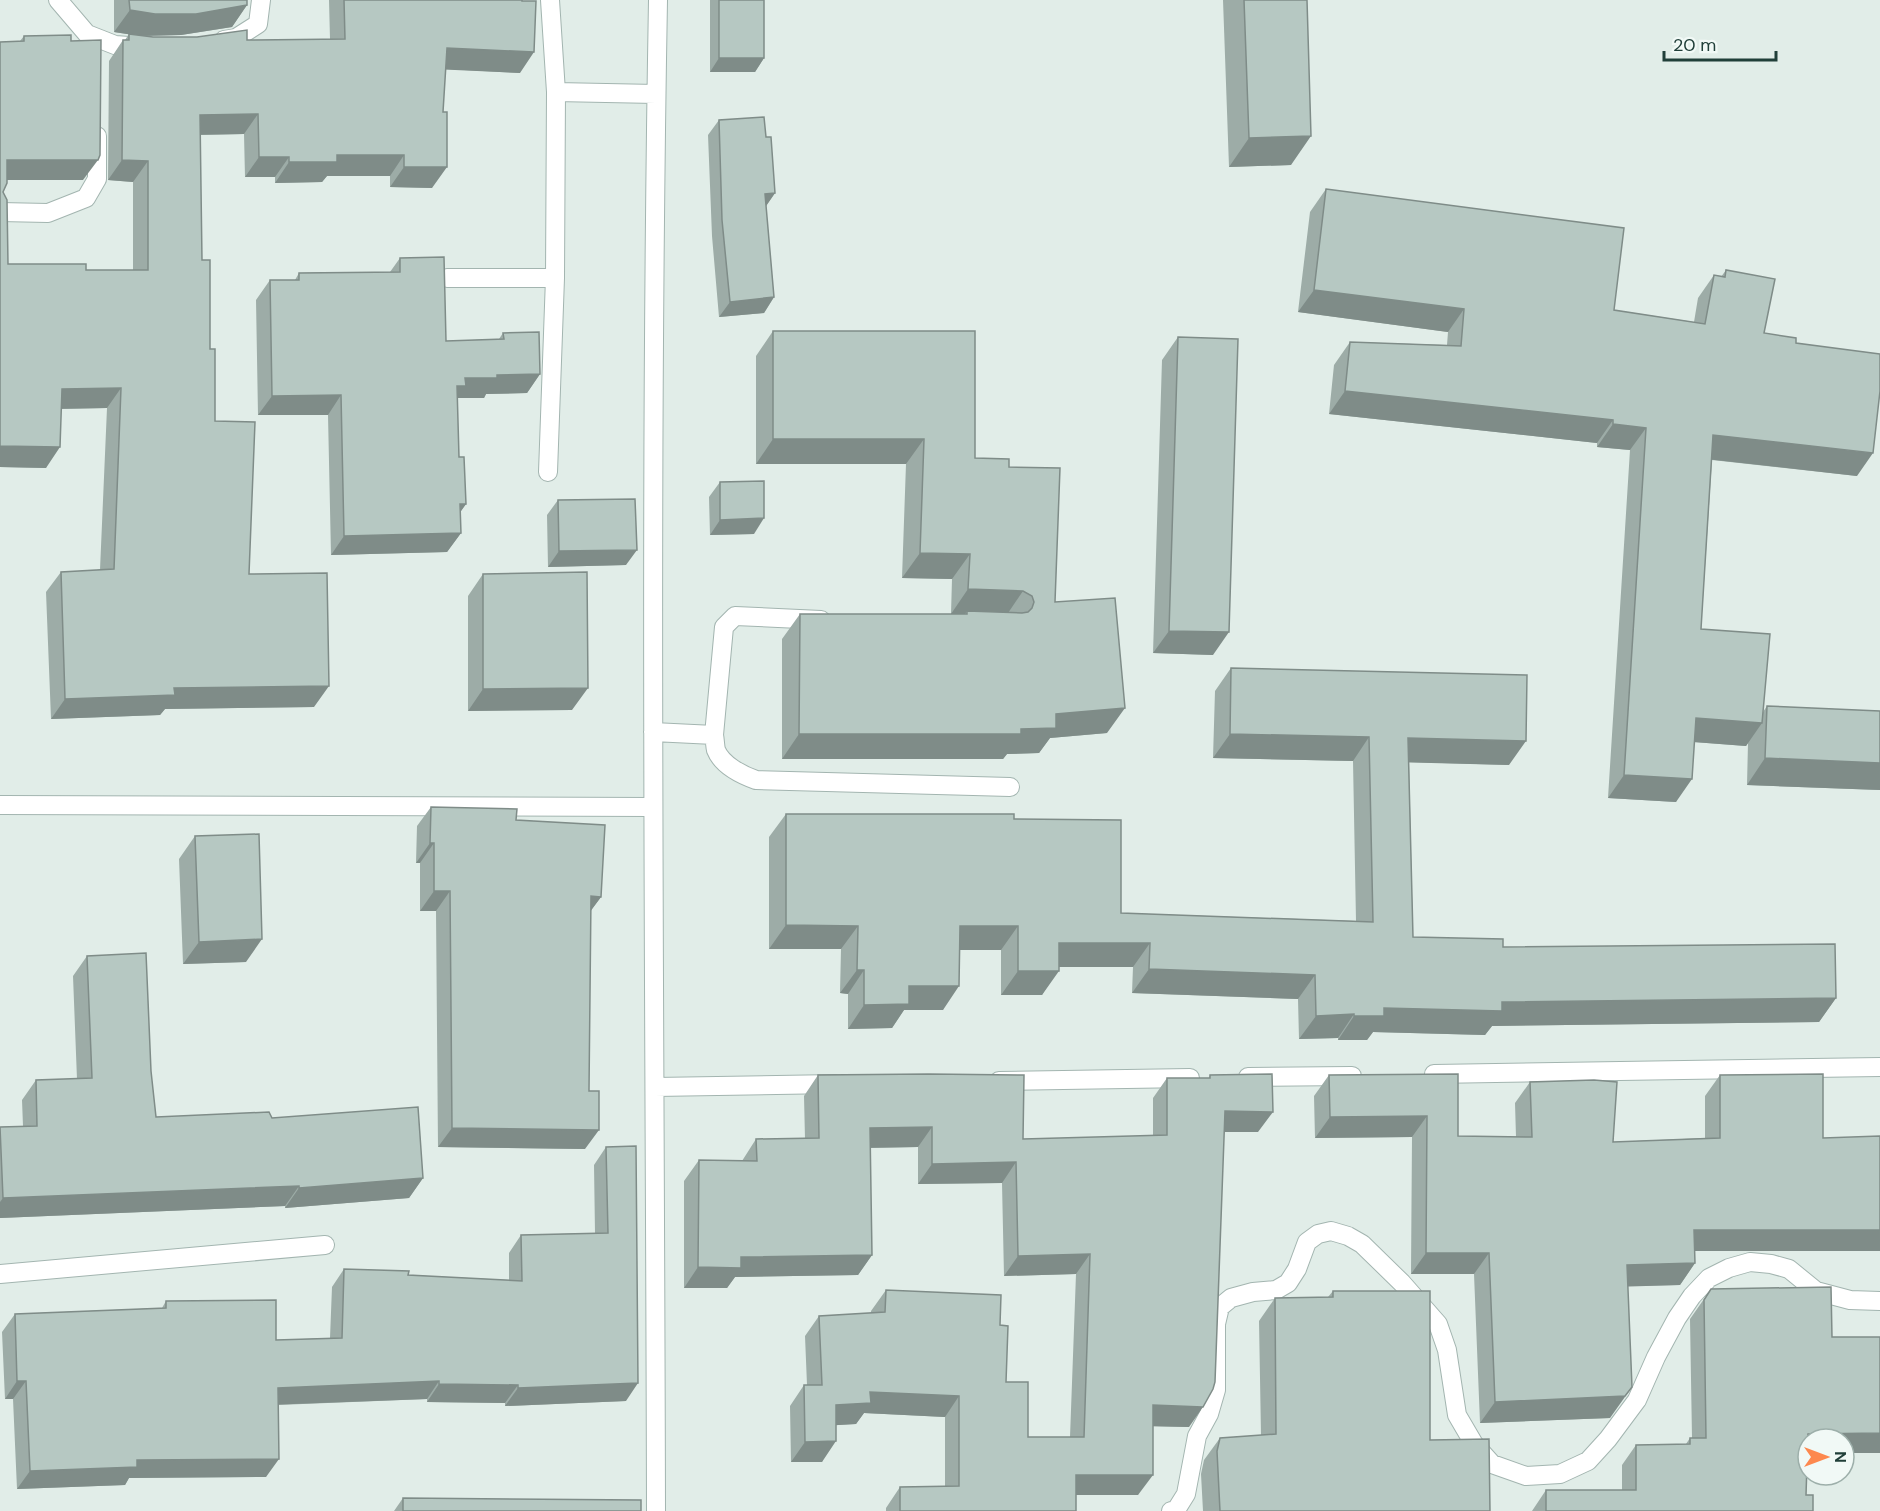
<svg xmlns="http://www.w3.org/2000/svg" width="1880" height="1511" font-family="'DM Sans',sans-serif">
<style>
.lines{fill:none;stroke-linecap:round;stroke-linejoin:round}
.minor-casing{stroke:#a3b5b0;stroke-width:20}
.minor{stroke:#fff;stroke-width:18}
.wall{fill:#9daca7}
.shaded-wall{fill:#7f8c88}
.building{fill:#b6c8c2;stroke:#7f8c88;stroke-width:1.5}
</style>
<rect width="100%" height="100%" fill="#e1ede8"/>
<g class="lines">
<g class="minor-casing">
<path id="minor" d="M58,0L87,34L115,45L143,47
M224,40L236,38L258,24L261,0
M556,92L656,94
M0,212L48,213L86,198L97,179V136
M447,278H555
M548,472L555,278L556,92L550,0
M821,620L735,616L724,627L714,735C715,740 715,746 716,750C722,765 742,775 756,780L1010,787
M653,732L714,735
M0,805L652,807
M1434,1074L1880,1067
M1248,1077L1352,1076
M999,1081L1190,1078
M655,1087L836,1084
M0,1274L325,1245
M656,1511C655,1007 649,504 658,0
M1171,1511L1176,1510L1186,1494L1197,1436L1209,1414L1216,1390V1324L1220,1307L1231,1298L1253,1292L1276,1290L1288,1283L1297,1269L1307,1242L1318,1234L1331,1231L1348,1236L1362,1244L1402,1283L1438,1324L1447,1350L1457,1415L1474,1444L1492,1464L1526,1476L1560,1474L1588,1461L1608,1439L1637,1400L1656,1357L1677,1318L1692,1296L1709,1278L1729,1268L1750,1262L1771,1264L1789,1269L1816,1291L1850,1300L1880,1301"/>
</g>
<use href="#minor" class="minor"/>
</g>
<path class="wall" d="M114,0H247V5L232,27L181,35L140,36L114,32Z
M329,0H522L520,73L446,69L432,188L390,187V176H327L322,182L275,183V177H245L244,134L200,135L202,260L210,349L215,421L249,574L314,707L165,709L160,715L51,719L46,592L61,572L100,570L107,408L61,409L46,468L0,467V42L20,41L24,36L71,41L83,180H7L3,192L8,264L86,270H133V182L108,180L109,61L123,40H125L129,34L153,37L247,40L330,39Z
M710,0H764V58L755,72H710Z
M1223,0H1307L1291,165L1229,167Z
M719,120L766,137L775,193L766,206L774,297L764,313L719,317L712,236L708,135Z
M1326,189L1614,310L1694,322L1698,298L1714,275L1721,277L1726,270L1764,333L1796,343L1857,476L1712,460L1701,629L1763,712L1767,706L1880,711V790L1747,785L1748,743L1746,746L1694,742L1676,802L1608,798L1630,450L1597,447V443L1329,414L1334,365L1350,342L1447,345L1448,332L1298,312L1310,212Z
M400,258L446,341L499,339L503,333L540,374L527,393L486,394L484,398H457L459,457L466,504L460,512L461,533L447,552L331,555L328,415H258L256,300L270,280H295L299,273L390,272Z
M773,331L975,458L1009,467L1055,602L1107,733L1050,738L1039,753L1007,754L1003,759H782V639L800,614H965H951L952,579L902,578L906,464H756V356Z
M1178,337L1213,655L1153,653L1162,360Z
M720,482L754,534L710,535L709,497Z
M558,500L626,565L548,567L547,515Z
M483,574L572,710L468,711V596Z
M1231,668L1509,765L1409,762L1413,937L1503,947L1836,998L1819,1022L1492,1026L1485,1035L1373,1032L1367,1040H1338V1038L1299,1039L1298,999L1132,993L1133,967H1059L1042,995H1001V950H960L943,1010H904L892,1028L848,1029V994L840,993L841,949H769V837L786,814L1014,819L1121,913L1356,921L1353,761L1213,758L1215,691Z
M431,807L516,820L601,897L591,910L585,1149L438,1147L436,911H420V863H416L417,826Z
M195,836L246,962L183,964L179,859Z
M87,956L151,1071L156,1117L272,1118L423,1178L409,1198L285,1208V1206L0,1218V1127L23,1126L22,1100L36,1080L77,1079L73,976Z
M1458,1074V1136L1516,1137L1515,1103L1530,1082L1613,1142L1705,1138V1096L1720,1075L1823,1138L1880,1251H1695V1263L1680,1285L1628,1286L1610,1418L1480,1423L1474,1274H1411L1412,1137L1315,1138L1314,1096L1329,1075Z
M818,1075L1023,1139L1153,1136V1098L1167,1078H1209L1210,1075L1258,1132H1224L1189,1427L1153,1426L1138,1495H1076V1511H886V1508L900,1487L945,1486V1417L864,1413L856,1424L836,1425L822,1462H791L790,1406L804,1385H807L805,1336L819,1316L871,1313V1311L886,1290L1000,1325L1006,1382L1028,1437H1070L1076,1274L1004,1276L1002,1183L918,1184V1147L870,1148L872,1255L858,1275L735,1277L727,1288H684V1181L699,1160L742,1161L756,1139H805L804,1096Z
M606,1147L626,1401L505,1406V1403L427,1402V1399L278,1405L266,1477L129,1478L125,1485L17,1489L13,1399H5L2,1332L15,1314L162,1308L166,1301L276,1340L330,1338L332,1287L344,1269L408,1275L509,1280V1253L521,1235L595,1233L594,1165Z
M1711,1289L1808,1439L1806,1495L1813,1511H1532L1546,1490H1622V1465L1636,1445L1686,1444L1690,1438H1692L1690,1319Z
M1333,1291L1430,1440L1490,1511H1203L1201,1474L1204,1460L1220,1438L1261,1435L1259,1321L1275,1298L1328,1297Z
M403,1498L641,1511H394Z"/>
<path class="shaded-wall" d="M247,5L232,27L181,35L140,36L114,32L130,10Z
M447,48L534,52L520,73L433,69Z
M719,58H764L755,72H710Z
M258,114L244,134L186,135L200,115Z
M1311,136L1291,165L1229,167L1249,138Z
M337,155H404L390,176H327L322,182L275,183L289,162Z
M259,157H289L275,177H245Z
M7,160H98L83,180H0Z
M122,160L148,161L133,182L108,180Z
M404,167H447L432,188L390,187Z
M775,193L764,209L765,194Z
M1314,290L1464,309L1448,332L1298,312Z
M774,297L764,313L719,317L730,302Z
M540,374L527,393L486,394L484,398H457V386L465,378L497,375Z
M121,388L107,408L48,409L62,389Z
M1345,391L1613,420L1597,443L1329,414Z
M341,395L328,415H258L272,396Z
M1613,424L1646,428L1630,450L1597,447Z
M1713,435L1873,453L1857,476L1697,458Z
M773,439H924L906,464H756Z
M0,446L60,447L46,468L0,467Z
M460,504H466L452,524Z
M764,518L754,534L710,535L720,520Z
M461,533L447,552L331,555L344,536Z
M637,550L626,565L548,567L559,551Z
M920,553L970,554L952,579L902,578Z
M968,589L1023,591L1006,616L967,611L965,614H951Z
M1169,631L1229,632L1213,655L1153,653Z
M329,686L314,707L165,709L160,715L51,719L65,699L174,688Z
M588,688L572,710L468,711L483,689Z
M1125,708L1107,733L1050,738L1039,753L1007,754L1003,759H782L799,734Z
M1696,718L1762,723L1746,746L1680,741Z
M1230,734L1369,737L1353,761L1213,758Z
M1408,738L1526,741L1509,765L1392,762Z
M1765,758L1880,763V790L1747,785Z
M1624,775L1692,779L1676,802L1608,798Z
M430,843H434L420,863H416Z
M434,891H450L436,911H420Z
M591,896L601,897L587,916Z
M786,925L858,926L841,949H769Z
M960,926H1018L1001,950H944Z
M262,939L246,962L183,964L199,942Z
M1059,943H1150L1133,967H1042Z
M1149,969L1315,975L1298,999L1132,993Z
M857,970H864L848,994L840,993Z
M1018,971H1059L1042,995H1001Z
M909,986H959L943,1010H904L892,1028L848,1029L864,1005Z
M1836,998L1819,1022L1492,1026L1485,1035L1373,1032L1367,1040H1338L1354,1016L1384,1008L1502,1002Z
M1354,1014L1338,1038L1299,1039L1316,1016Z
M1225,1111L1273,1112L1258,1132H1210Z
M1427,1116L1412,1137L1315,1138L1330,1117Z
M932,1127L918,1147L856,1148L870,1128Z
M452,1128L599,1130L585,1149L438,1147Z
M1016,1162L1002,1183L918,1184L932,1164Z
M423,1178L409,1198L285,1208L299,1188Z
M299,1186L285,1206L0,1218V1202L3,1198Z
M1694,1230H1880V1251H1679Z
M1426,1253H1489L1474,1274H1411Z
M1090,1254L1076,1274L1004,1276L1018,1256Z
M872,1255L858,1275L735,1277L727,1288H684L698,1267L741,1257Z
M1695,1263L1680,1285L1612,1287L1627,1265Z
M17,1381H26L13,1399H5Z
M439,1381L427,1399L266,1405L278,1388Z
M638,1383L626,1401L505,1406L518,1388Z
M439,1384L518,1385L505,1403L427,1402Z
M1632,1387L1610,1418L1480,1423L1495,1402Z
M870,1392L959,1396L945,1417L864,1413L856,1424L822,1426L836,1405Z
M1153,1405L1203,1407L1189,1427L1138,1426Z
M1880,1433V1453H1844V1439H1808V1453L1795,1454L1808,1434Z
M836,1441L822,1462H791L805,1442Z
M279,1459L266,1477L129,1478L125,1485L17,1489L30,1471L137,1460Z
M1076,1475H1153L1138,1495H1062Z"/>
<path class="building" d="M129,0H247V5L196,14H155L130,10Z
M344,0H522V1H536L534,52L447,48L443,112H447V167H404V155H337V162H289V157H259L258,114L200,115L202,260H210V349H215V421L255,422L249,574L327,573L329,686L174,688L175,695L65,699L61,572L114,569L121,388L62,389L60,447L0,446V42L24,41V36L71,35V41L101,40L100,155L98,160H7V183L3,192L7,200L8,264H86V270H148V161L122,160L123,40H129V34L153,37H197L247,30V40L345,39Z
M719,0H764V58H719Z
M1244,0H1307L1311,136L1249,138Z
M764,117L766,137H771L775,193L765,194L774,297L730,302L722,220L719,120Z
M1326,189L1624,228L1614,310L1705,324L1714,275L1725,277L1726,270L1775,279L1764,333L1796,338V343L1880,354V391L1873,453L1713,435L1701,629L1770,634L1762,723L1696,718L1692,779L1624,775L1646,428L1613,424V420L1345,391L1350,342L1461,346L1464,309L1314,290Z
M444,257L446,341L504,339L503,333L539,332L540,374L497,375V378H465L466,386H457L459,457H464L466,504H460L461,533L344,536L341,395L272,396L270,280H299V273L400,272V258Z
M773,331H975V458L1009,459V467L1060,468L1055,602L1115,598L1125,708L1056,714V728L1021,729V734H799L800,614H967V611L1022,613L1028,612L1032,608L1034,602L1032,596L1023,591L968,589L970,554L920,553L924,439H773Z
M1178,337L1238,339L1229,632L1169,631Z
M764,481V518L720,520V482Z
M635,499L637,550L559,551L558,500Z
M587,572L588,688L483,689V574Z
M1231,668L1527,675L1526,741L1408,738L1413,937L1503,939V947L1835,944L1836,998L1502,1002V1011L1384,1008V1016H1354V1014L1316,1016L1315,975L1149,969L1150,943H1059V971H1018V926H960L959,986H909V1004L864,1005V970H857L858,926L786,925V814H1014V819L1121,820V913L1373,922L1369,737L1230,734Z
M1767,706L1880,711V763L1765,758Z
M431,807L517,809L516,820L605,825L601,897L591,896L589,1091H599V1130L452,1128L450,891H434V843H430Z
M259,834L262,939L199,942L195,836Z
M146,953L151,1071L156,1117L269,1112L272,1118L418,1107L423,1178L299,1188V1186L3,1198L0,1127L37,1126L36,1080L92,1078L87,956Z
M929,1074L1024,1075L1023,1139L1167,1135V1078H1210V1075L1272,1074L1273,1112L1225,1111L1215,1382L1213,1389L1203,1407L1153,1405V1475H1076V1511H900V1487L959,1486V1396L870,1392L871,1403L836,1405V1441L805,1442L804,1385H822L819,1316L885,1312L886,1290L1001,1295L1000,1325L1008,1326L1006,1382H1028V1437H1084L1090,1254L1018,1256L1016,1162L932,1164V1127L870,1128L872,1255L741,1257V1268L698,1267L699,1160L757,1161L756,1139L819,1138L818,1075Z
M1458,1074V1136L1532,1137L1530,1082L1594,1080L1617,1082L1613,1142L1720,1138V1075L1823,1074V1138L1880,1136V1230H1694L1695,1263L1627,1265L1632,1387L1625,1396L1495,1402L1489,1253H1426L1427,1116L1330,1117L1329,1075Z
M636,1146L638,1383L518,1388V1385L439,1384V1381L278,1388L279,1459L137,1460V1467L30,1471L26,1381H17L15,1314L166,1308V1301L276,1300V1340L342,1338L344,1269L409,1271L408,1275L522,1281L521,1235L608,1233L606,1147Z
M1831,1287L1832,1337H1880V1433L1808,1434L1806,1495H1813V1511H1546V1490H1636V1445L1690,1444V1438H1706L1704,1300L1711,1289Z
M1333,1291H1430V1440L1489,1439L1490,1511H1220L1217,1451L1220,1438L1276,1434L1275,1298L1333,1297Z
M403,1498L641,1500V1511H403Z"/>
<g transform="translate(1826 1457) rotate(90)"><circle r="28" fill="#f1f9f6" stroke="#9dafaa" stroke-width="1.5"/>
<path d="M0-4.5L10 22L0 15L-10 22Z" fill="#fd884e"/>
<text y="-9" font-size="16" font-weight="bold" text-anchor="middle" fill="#203f39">N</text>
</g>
<path d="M1664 51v9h112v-9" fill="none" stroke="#203f39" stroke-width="3"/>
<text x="1673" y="51" font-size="18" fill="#203f39" stroke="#f1f9f6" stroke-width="4.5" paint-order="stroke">20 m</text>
</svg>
